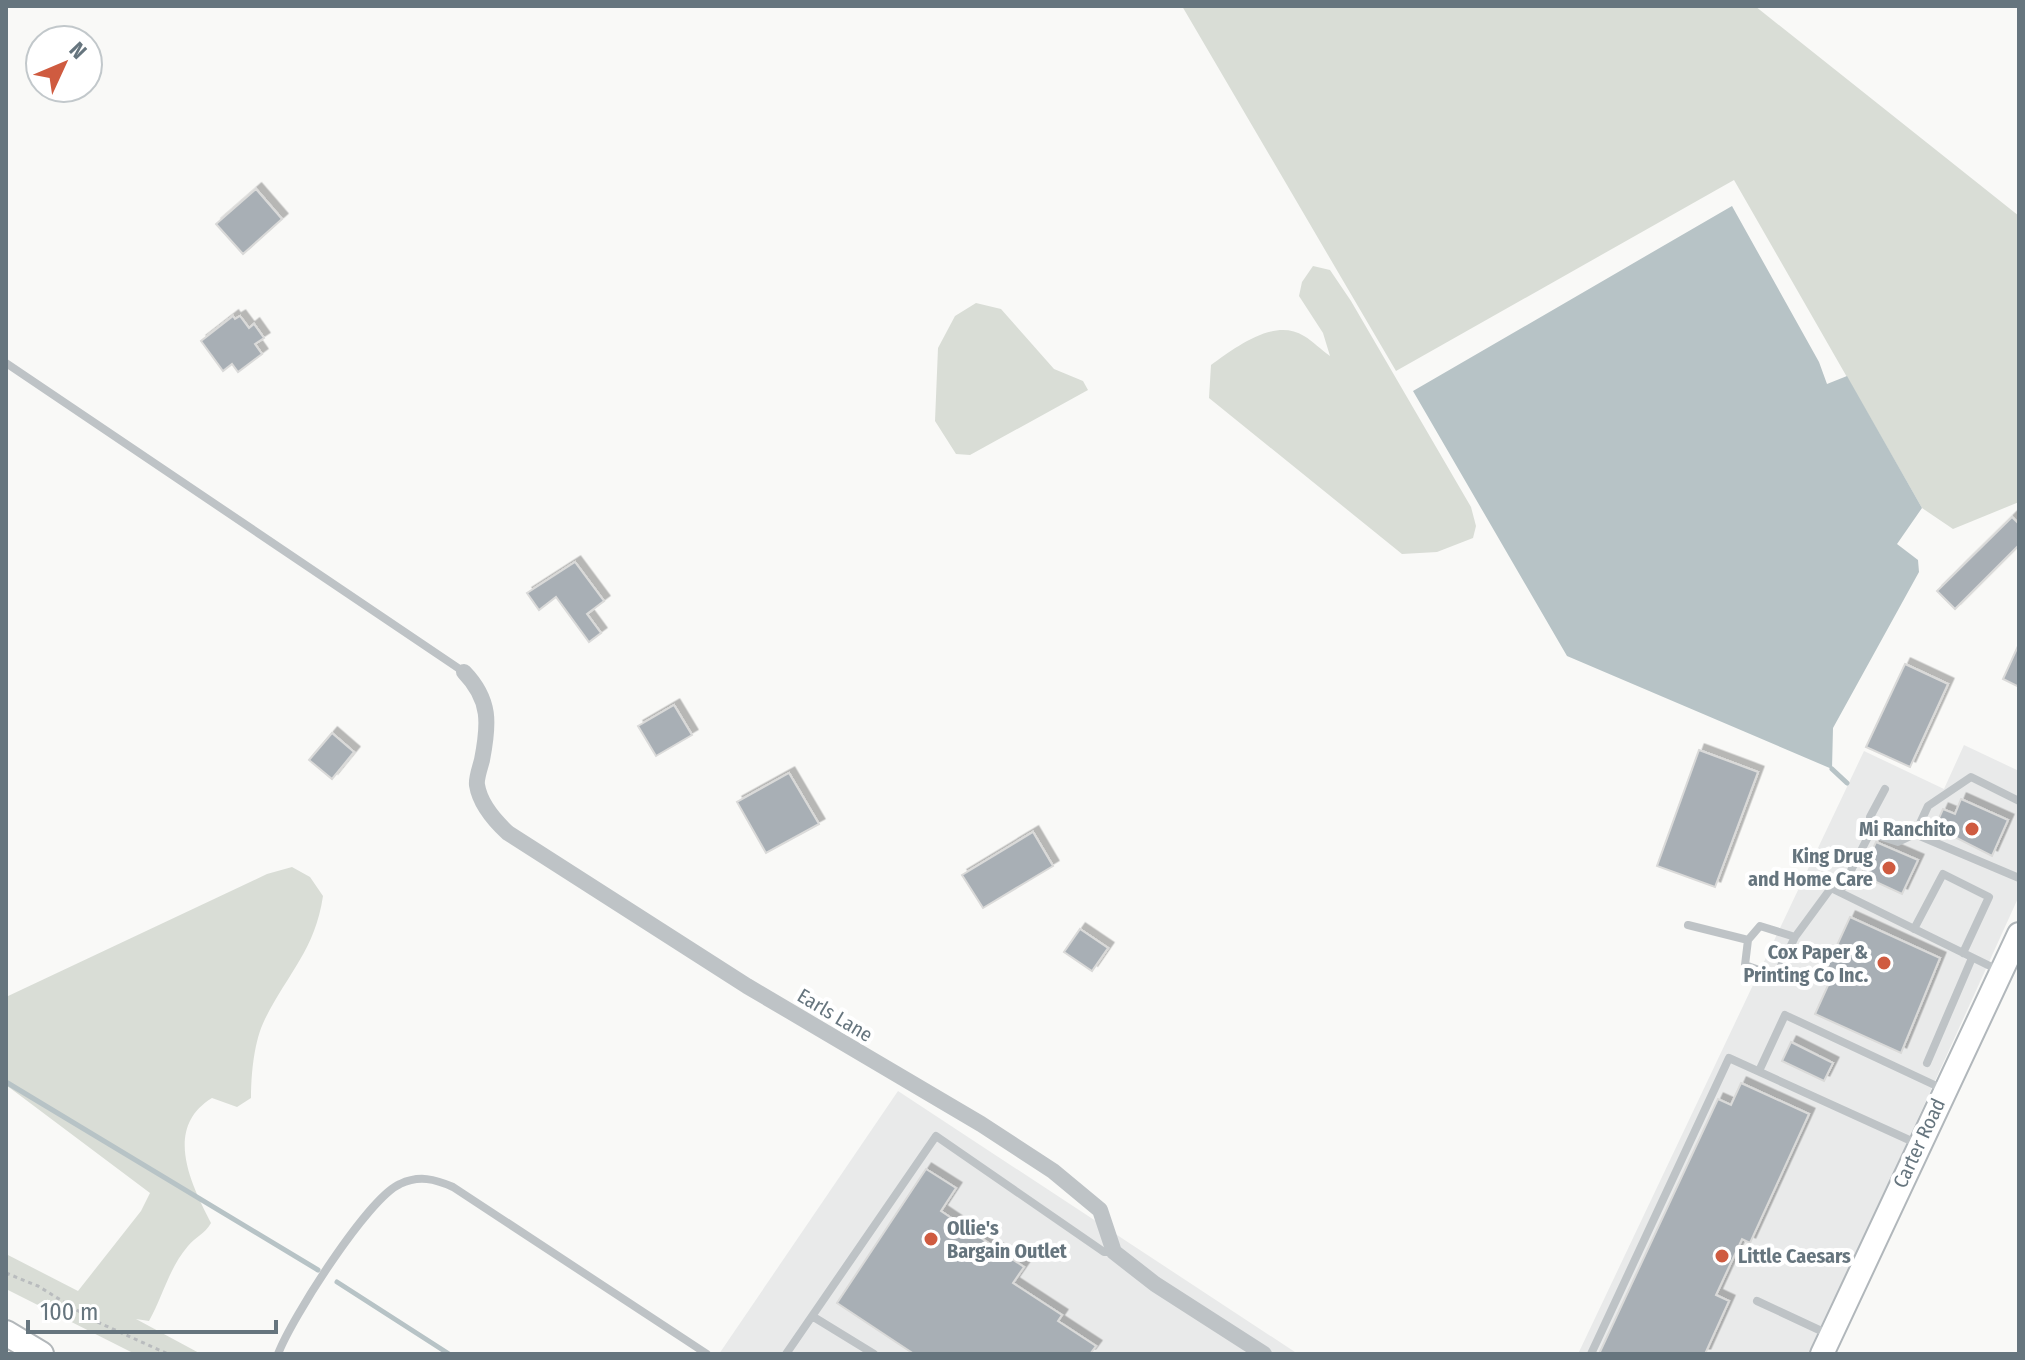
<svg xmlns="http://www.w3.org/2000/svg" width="2025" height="1360" font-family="'Fira Sans Condensed',sans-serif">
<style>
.built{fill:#e9eaea}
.green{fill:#d9ddd6}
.water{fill:#b7c3c6}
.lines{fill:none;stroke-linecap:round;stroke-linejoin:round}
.stream{stroke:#b7c3c6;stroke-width:5}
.building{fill:#a8afb5;stroke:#dadad9;stroke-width:2;filter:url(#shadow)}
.secondary-casing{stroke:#b1b7bb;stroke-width:26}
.primary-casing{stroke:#b2b7ba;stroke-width:28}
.path{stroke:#b9bcbe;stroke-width:3;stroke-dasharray:4 4;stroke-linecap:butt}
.lane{stroke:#bec3c6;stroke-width:8}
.street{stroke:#bec3c6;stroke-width:16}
.secondary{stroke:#fff;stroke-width:22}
.primary{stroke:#fff;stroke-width:24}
.poi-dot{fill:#cf5b40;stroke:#fff;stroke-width:3}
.labels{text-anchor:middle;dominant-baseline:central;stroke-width:8;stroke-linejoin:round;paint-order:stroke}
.poi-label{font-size:20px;font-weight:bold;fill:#66757e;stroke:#fff;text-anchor:end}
.street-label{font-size:20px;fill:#66757e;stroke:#fff}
</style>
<defs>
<filter id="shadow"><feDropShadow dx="5.5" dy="-5.5" stdDeviation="0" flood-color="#0004"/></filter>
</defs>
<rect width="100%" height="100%" fill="#f9f9f7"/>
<path class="built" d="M1964,745L2019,771V896L1811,1354H1578L1864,751L1944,789Z
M898,1091L1298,1354H719Z"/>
<path class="green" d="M1182,6H1755L2019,216V502L1953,529L1922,508L1734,180L1396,371Z
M1313,266L1330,270L1351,301L1471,507L1476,526L1473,538L1437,552L1402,554L1209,398L1211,365C1235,348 1274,317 1304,336C1313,341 1321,350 1330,356L1323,333L1299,296L1302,282Z
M976,303L1001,309L1054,369L1083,381L1088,390L970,455L956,454L935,421L938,348L955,316Z
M292,867L310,877L323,896C315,950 288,973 265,1019C254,1041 251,1074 251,1098L237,1107L212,1098C163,1128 191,1184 211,1223C205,1234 195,1237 188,1246C169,1268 163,1296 149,1321L136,1319L201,1354H135L6,1289V1254L78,1291L141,1211L150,1193L6,1085V997L267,874Z"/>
<path class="water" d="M1732,206L1819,362L1827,384L1847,376L1922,508L1897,544L1918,560L1919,572L1833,728L1832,769L1567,656L1413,391Z"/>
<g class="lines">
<path class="stream" d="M1832,769L1847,783
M6,1082L318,1270
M337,1282L449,1354"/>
</g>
<path class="building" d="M256,189L282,219L243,254L216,224Z
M233,316L235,319L240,316L249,328L254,324L264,338L255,344L262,354L238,372L232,364L223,371L201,341Z
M2012,517L2019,524V545L1955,609L1937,591Z
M575,562L604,601L587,614L601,633L589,642L556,597L539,610L527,593Z
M2019,644V687L2003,679Z
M1905,664L1948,684L1910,767L1866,747Z
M674,705L692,735L656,756L638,726Z
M332,733L354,752L332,779L309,760Z
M1699,750L1758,772L1715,887L1657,866Z
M789,773L819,824L766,853L737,802Z
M1961,799L2008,820L1992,856L1935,827L1943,809L1955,814Z
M1033,832L1053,866L983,908L962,875Z
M1876,842L1918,860L1902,894L1861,875Z
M1850,917L1940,958L1901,1053L1815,1014L1835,970L1827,967Z
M1080,929L1108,948L1092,971L1064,952Z
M1791,1042L1833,1063L1824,1081L1782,1061Z
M1741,1083L1809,1114L1750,1243L1742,1239L1716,1295L1729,1301L1705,1354H1599L1718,1099L1731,1105Z
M926,1169L956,1188L941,1211L1024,1267L1013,1283L1062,1315L1058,1321L1096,1346L1090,1354H914L837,1303Z"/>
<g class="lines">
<g class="secondary-casing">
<path id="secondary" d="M1822,1354L2019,934"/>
</g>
<g class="primary-casing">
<path id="primary" d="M6,1333L41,1354"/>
</g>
<path class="path" d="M6,1273L38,1286L93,1320L168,1354"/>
<path class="lane" d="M6,363L464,672
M2019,801L1971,777L1928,806L1915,834L2019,878
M1870,833V817L1885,789
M1840,892L1870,833L1898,842L1915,834
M1688,925L1748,940L1745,965L1776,976L1795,937L1831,888L2000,971
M1914,929L1943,874L1989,897L1963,953
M1748,940L1760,926L1795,937
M1927,1063L1972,958
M1759,1071L1785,1015L1943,1089
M1757,1301L1830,1335
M812,1316L874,1354
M278,1354C291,1319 368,1198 400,1184C419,1175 435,1179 453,1187L707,1354
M786,1354L936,1136L1104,1252H1114
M1591,1354L1729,1058L1918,1144"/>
<path class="street" d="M464,672C491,700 489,724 482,760C480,768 476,778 477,785C480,804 495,821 508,833L747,986L981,1124L1053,1171L1100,1210L1114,1252L1155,1284L1264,1354"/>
<use href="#secondary" class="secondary"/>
<use href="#primary" class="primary"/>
</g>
<g class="poi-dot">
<circle cx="1972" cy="829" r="8"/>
<circle cx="1889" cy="868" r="8"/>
<circle cx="1884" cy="963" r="8"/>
<circle cx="931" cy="1239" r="8"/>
<circle cx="1722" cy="1256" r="8"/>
</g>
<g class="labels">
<g class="poi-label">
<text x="1956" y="829">Mi Ranchito</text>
<text x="1873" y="856">King Drug<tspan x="1873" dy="23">and Home Care</tspan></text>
<text x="1868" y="952">Cox Paper &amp;<tspan x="1868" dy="23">Printing Co Inc.</tspan></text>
<text x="947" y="1228" text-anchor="start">Ollie's<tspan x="947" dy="23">Bargain Outlet</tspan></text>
<text x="1738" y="1256" text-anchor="start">Little Caesars</text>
</g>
<g class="street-label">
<text transform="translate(835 1015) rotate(31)">Earls Lane</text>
<text transform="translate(1919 1143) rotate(-65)">Carter Road</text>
</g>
</g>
<rect width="2025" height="1360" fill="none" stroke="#66757e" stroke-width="16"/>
<g transform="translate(64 64) rotate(46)"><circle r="38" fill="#ffffff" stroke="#c2c8cb" stroke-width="2"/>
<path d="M0-6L14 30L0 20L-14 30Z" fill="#cf5b40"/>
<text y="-12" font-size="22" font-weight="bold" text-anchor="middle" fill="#66757e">N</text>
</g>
<path d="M28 1320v12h248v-12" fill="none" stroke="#66757e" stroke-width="4"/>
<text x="40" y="1320" font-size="24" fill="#66757e" stroke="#ffffff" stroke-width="6" paint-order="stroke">100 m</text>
</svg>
